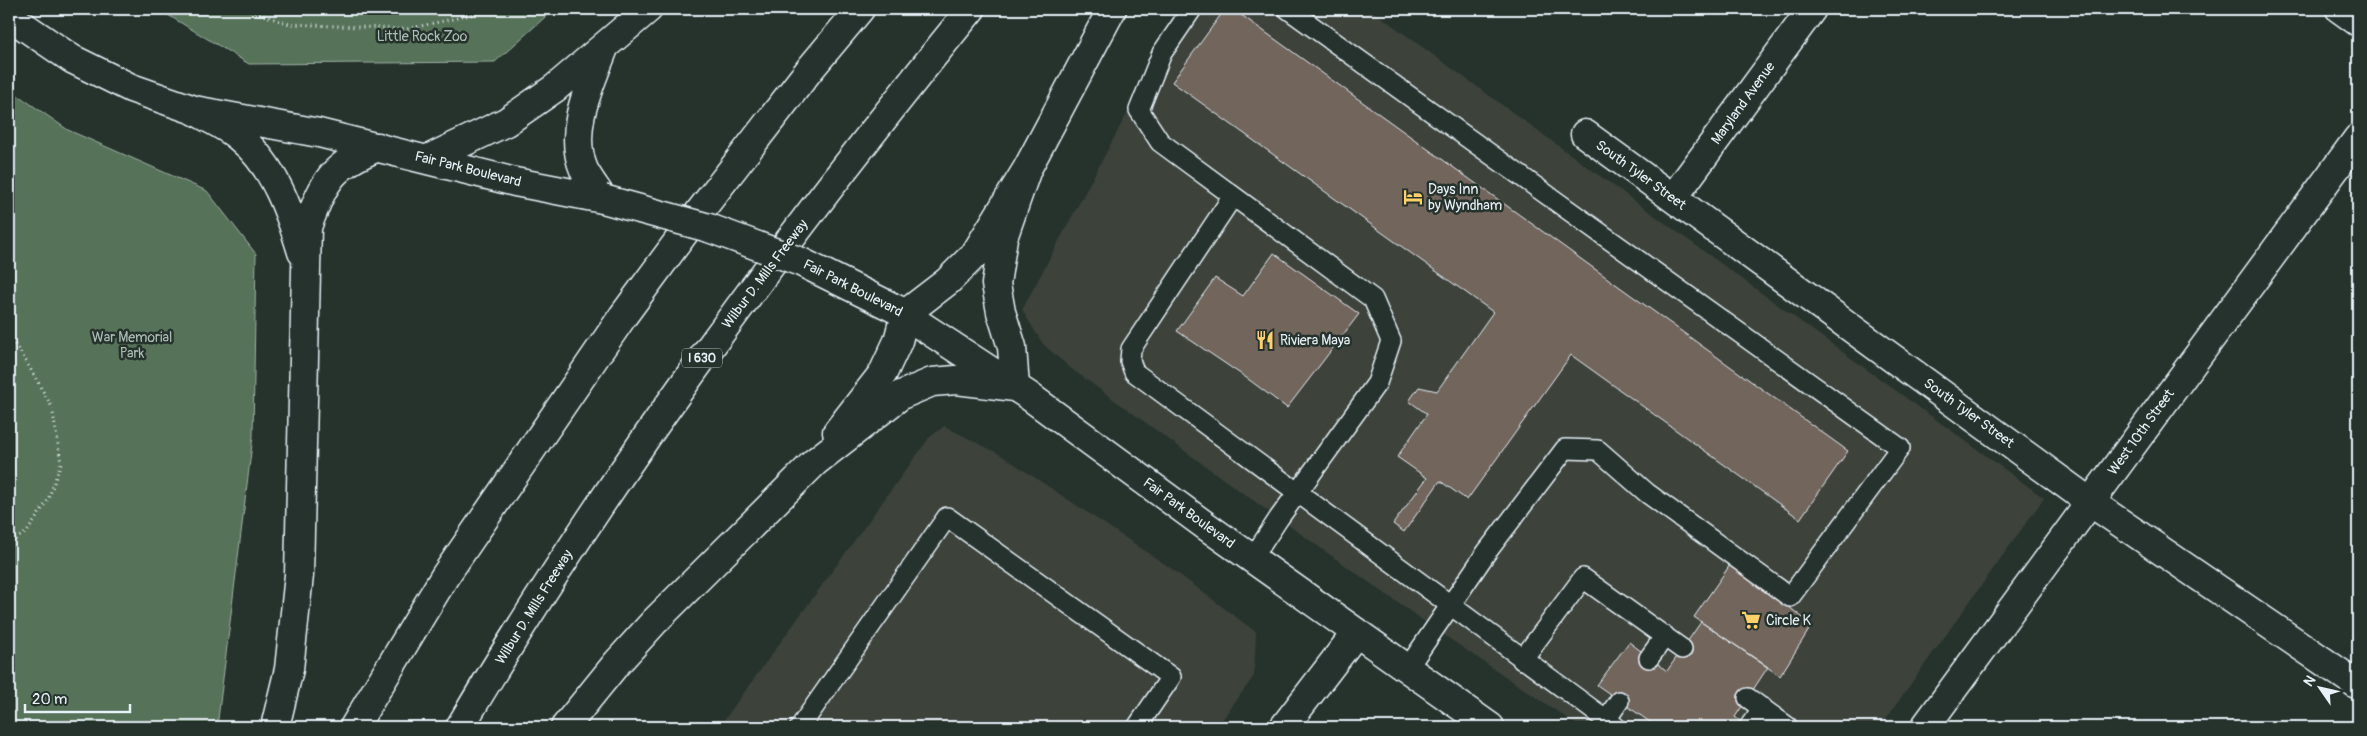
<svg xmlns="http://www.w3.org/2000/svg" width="2367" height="736" font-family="Pangolin,sans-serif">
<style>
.built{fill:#3c423b}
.green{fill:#577258;stroke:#a0b2a8}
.building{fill:#71655c;stroke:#e8f1f8}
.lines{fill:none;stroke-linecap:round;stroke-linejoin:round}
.lane-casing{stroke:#e8f1f8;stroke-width:22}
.street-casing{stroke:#e8f1f8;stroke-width:31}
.secondary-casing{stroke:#e8f1f8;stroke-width:31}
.highway-casing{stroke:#e8f1f8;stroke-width:31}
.path{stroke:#e8f1f8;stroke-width:3;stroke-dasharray:1 4;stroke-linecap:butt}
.lane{stroke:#26332d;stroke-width:19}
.street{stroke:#26332d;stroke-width:28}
.secondary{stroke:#26332d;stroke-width:28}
.highway{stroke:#26332d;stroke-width:28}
.secondary-bridge-casing{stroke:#e8f1f8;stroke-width:31;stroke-linecap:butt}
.secondary-bridge{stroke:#26332d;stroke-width:28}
.labels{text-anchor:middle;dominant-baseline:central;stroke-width:5;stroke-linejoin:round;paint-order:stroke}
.shield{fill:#26332d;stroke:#aeb8bb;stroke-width:1}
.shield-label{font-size:12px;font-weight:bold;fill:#e8f1f8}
.park-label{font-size:14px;fill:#aebeb8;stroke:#26332d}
.street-label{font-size:14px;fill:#e8f1f8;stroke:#26332d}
.poi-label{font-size:14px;fill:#e8f1f8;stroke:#26332d;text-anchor:start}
</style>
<rect width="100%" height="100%" fill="#26332d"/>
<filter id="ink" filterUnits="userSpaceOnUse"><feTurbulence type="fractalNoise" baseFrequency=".02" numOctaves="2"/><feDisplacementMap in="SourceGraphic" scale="10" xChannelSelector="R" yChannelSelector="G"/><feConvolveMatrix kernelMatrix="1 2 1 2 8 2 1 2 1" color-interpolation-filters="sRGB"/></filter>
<g filter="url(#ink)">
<path class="built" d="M1183,9H1370L2044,498L1880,727H1580L1435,629L1237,489L1069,367L1043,344L1022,310Z
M944,426L1001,455L1172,569L1256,632L1254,676L1217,727H719L929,438Z"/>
<path class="green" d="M158,9H554L495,62L249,64Z
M9,89L68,130L207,191L256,254L253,436L217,727H9Z"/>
<path class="building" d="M1225,9H1233L1848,451L1800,519L1571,355L1467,500L1440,481L1404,532L1393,524L1427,478L1397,457L1427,414L1409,401L1419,387L1437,391L1493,312L1172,82Z
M1274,253L1359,314L1287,408L1248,379L1177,331L1215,278L1243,296Z
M1732,562L1812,625L1780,676L1694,617Z
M1701,622L1768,667L1735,717L1748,727H1657L1597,685L1629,642L1667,671Z"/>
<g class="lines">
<g class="lane-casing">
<path id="lane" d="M1192,9L1162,53L1139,110L1160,142L1373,299L1391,341L1377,383L1279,518L1252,559
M1288,9L1900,448L1790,597L1647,493L1598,450L1565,449L1486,553L1407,669
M1233,196L1131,349L1130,361L1134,372L1616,727
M1649,658L1665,636
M1522,660L1583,578L1682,649
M1748,698L1788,727
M1606,720L1619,701
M800,727L947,517L1171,677L1137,727
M1749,727L1763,708"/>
</g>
<g class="street-casing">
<path id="street" d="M2340,9L2358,22
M1585,134L2090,502L2358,685
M1673,198L1812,9
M1284,727L1356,633
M1925,727L2358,138"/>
</g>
<g class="secondary-casing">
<path id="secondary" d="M9,16L72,59L131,88L194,110L319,133L515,182L603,199
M896,309L1029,396L1206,526L1490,727"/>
</g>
<g class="highway-casing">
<path id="highway" d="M194,110C209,119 227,126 240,138C274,165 290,212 302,252
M428,159L506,122L555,88L648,9
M603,199C597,190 589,180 584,170C567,130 590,85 604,48
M837,432L883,373L898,341L905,314L948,281L975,254L1027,169L1112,9
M275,727L289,669L299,575L307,227C325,181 330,166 378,147
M354,727L445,576L623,316L701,210L810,69L860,9
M460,727C609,474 786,237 971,9
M565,727L616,664L655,621L815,462L901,395L932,382L956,380L1015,387L1012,347L1001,312L996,284L1003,238L1027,169"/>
</g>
<path class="path" d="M245,9L289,24L407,29L498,9
M9,336L23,356L52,407L61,463L48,500L27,532L9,543"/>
<use href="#lane" class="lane"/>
<use href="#street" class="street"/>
<use href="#secondary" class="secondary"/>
<use href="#highway" class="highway"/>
<g class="secondary-bridge-casing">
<path id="secondary-bridge" d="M603,199L709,228L801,262L896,309"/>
</g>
<use href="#secondary-bridge" class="secondary-bridge"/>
</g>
</g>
<defs>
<g id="hotel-bare" transform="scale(1.5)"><path d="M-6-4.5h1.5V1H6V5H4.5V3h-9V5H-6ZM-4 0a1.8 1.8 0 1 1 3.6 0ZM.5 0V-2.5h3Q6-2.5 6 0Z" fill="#ffd166" stroke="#26332d" stroke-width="2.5" paint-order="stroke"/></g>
<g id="restaurant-bare" transform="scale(1.5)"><path d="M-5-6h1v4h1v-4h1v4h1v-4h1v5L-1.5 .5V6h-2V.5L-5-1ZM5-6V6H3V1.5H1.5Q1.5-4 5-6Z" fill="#ffd166" stroke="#26332d" stroke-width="2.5" paint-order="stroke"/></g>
<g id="supermarket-bare" transform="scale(1.5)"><path d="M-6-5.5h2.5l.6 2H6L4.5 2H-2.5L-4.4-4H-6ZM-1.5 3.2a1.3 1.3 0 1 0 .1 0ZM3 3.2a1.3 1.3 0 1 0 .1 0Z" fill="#ffd166" stroke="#26332d" stroke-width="2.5" paint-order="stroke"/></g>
</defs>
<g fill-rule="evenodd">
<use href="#hotel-bare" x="1413" y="197"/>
<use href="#restaurant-bare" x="1265" y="340"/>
<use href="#supermarket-bare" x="1751" y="620"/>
</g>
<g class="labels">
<rect class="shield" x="682" y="348.5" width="40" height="19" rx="4"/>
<g class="shield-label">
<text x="702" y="358">I 630</text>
</g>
<g class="park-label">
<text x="422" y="36">Little Rock Zoo</text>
<text x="132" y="337">War Memorial<tspan x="132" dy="16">Park</tspan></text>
</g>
<g class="street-label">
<text transform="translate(1743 103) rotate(-54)">Maryland Avenue</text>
<text transform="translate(468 169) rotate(14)">Fair Park Boulevard</text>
<text transform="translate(1641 175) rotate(36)">South Tyler Street</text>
<text transform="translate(765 274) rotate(-53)">Wilbur D. Mills Freeway</text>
<text transform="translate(853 288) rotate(27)">Fair Park Boulevard</text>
<text transform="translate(1969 413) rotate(36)">South Tyler Street</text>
<text transform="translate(2141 432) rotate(-54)">West 10th Street</text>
<text transform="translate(1189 513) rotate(36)">Fair Park Boulevard</text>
<text transform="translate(534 607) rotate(-58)">Wilbur D. Mills Freeway</text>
</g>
<g class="poi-label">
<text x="1428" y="189">Days Inn<tspan x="1428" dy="16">by Wyndham</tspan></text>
<text x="1280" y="340">Riviera Maya</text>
<text x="1766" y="620">Circle K</text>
</g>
</g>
<rect width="2367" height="736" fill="none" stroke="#26332d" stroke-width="30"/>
<rect x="15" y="15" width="2337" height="706" fill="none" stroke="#e8f1f8" stroke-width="2" filter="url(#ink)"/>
<g transform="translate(2320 688) rotate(304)" stroke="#26332d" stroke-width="4" paint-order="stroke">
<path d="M0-4L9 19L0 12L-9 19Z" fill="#e8f1f8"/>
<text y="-8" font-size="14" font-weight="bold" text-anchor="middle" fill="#e8f1f8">N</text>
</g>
<path d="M25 704v8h105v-8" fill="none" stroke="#e8f1f8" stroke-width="2.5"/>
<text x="32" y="704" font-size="15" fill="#e8f1f8" stroke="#26332d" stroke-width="4" paint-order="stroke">20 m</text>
</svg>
